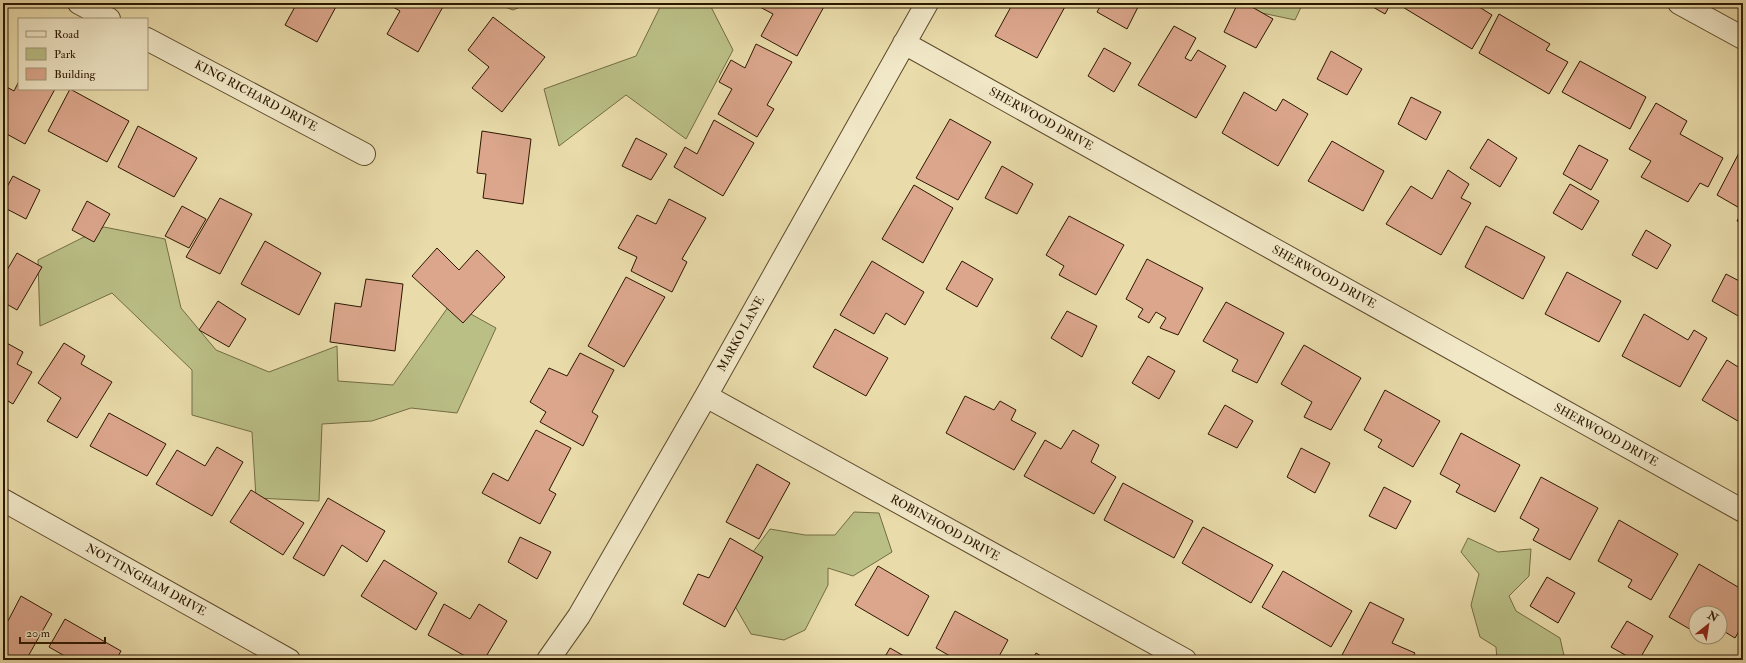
<svg xmlns="http://www.w3.org/2000/svg" width="1746" height="663" font-family="'IM FELL Double Pica',serif">
<style>
.green{fill:#babf86;stroke:#746c43}
.building{fill:#dba68c;stroke:#2d1800}
.lines{fill:none;stroke-linecap:round;stroke-linejoin:round}
.minor-casing{stroke:#5c492a;stroke-width:24}
.minor{stroke:#f1e8c8;stroke-width:22}
.labels{text-anchor:middle;dominant-baseline:central;stroke-width:4;stroke-linejoin:round;paint-order:stroke}
.street-label{font-size:12px;fill:#2d1800;stroke:#f1e8c8}
</style>
<rect width="100%" height="100%" fill="#e9dbaa"/>
<filter id="stains"><feTurbulence type="fractalNoise" baseFrequency=".005" numOctaves="4"/><feColorMatrix values="0 0 0 0 .2 0 0 0 0 .09 0 0 0 0 .02 0 0 0 .5 -.17"/></filter>
<radialGradient id="worn" r=".72"><stop offset=".6" stop-color="#630" stop-opacity="0"/><stop offset="1" stop-color="#630" stop-opacity=".3"/></radialGradient>
<path class="green" d="M494,3H530L513,10Z
M662,3H709L733,50L686,139L626,95L559,146L544,89L636,56Z
M1243,3H1303L1295,20L1262,13Z
M104,227L165,239L181,308L216,350L269,372L337,346L338,381L393,385L451,303L496,328L457,413L411,408L372,421L322,424L319,501L256,498L252,432L192,415V370L112,293L40,326L38,260Z
M854,512L879,513L892,552L853,576L828,568V585L805,630L784,640L751,634L732,601L744,564L770,529L805,535H835Z
M1468,538L1498,552L1531,549L1529,576L1509,596L1516,611L1560,638L1565,660H1497L1496,647L1480,637L1471,605L1479,574L1461,552Z"/>
<path class="building" d="M297,3H338L317,42L285,25Z
M386,3H445L418,52L387,34L400,11Z
M760,3H826L797,56L761,36L773,14L758,6Z
M1013,3H1067L1037,58L995,36Z
M1102,3H1140L1127,29L1097,12Z
M1238,3H1245L1273,19L1256,48L1224,32Z
M1366,3H1391L1385,14Z
M1402,3H1473L1492,15L1472,49L1401,6Z
M1499,14L1550,44L1546,50L1568,62L1549,94L1479,53Z
M493,17L545,57L502,112L472,88L489,67L468,50Z
M1174,26L1196,38L1185,58L1191,61L1198,50L1226,66L1196,118L1138,85Z
M756,44L792,62L767,105L774,109L757,137L718,114L732,89L719,82L731,60L745,68Z
M1104,48L1131,63L1114,92L1088,76Z
M1331,51L1362,69L1347,95L1317,79Z
M1580,61L1646,97L1630,129L1562,92Z
M19,81V89H55L25,144L3,132V85L14,91Z
M70,89L129,121L107,162L48,131Z
M1244,92L1276,111L1283,99L1308,114L1278,166L1222,133Z
M1411,97L1441,112L1426,140L1398,124Z
M1656,103L1687,121L1680,134L1723,158L1708,187L1700,183L1688,202L1641,177L1651,161L1629,149Z
M950,119L991,142L958,200L916,178Z
M714,120L754,143L723,196L674,167L685,147L697,154Z
M138,126L197,158L174,197L118,167Z
M482,131L531,139L523,204L483,198L486,174L477,173Z
M636,138L667,154L651,180L622,166Z
M1488,139L1517,158L1500,187L1470,168Z
M1332,141L1384,171L1363,211L1308,181Z
M1579,145L1608,160L1591,190L1563,174Z
M1740,151L1743,153V210L1717,195Z
M1002,166L1033,184L1017,214L985,198Z
M1448,170L1469,184L1461,198L1471,203L1441,255L1386,224L1411,186L1432,199Z
M13,176L40,190L26,219L3,207V194Z
M1570,184L1599,201L1582,230L1553,213Z
M914,185L953,208L923,263L882,239Z
M220,198L252,214L220,274L186,257Z
M669,199L706,218L682,259L687,262L672,292L631,271L637,257L618,248L637,215L656,224Z
M87,201L110,214L94,242L72,230Z
M182,206L206,219L189,248L165,236Z
M1743,210V225L1737,221Z
M1069,216L1124,245L1096,295L1059,275L1064,266L1046,255Z
M1486,226L1545,257L1523,299L1465,267Z
M1646,230L1671,245L1657,269L1632,255Z
M265,241L321,273L299,315L241,284Z
M437,248L459,270L477,250L505,277L463,323L412,276Z
M17,253L42,267L17,310L3,302V277Z
M1147,259L1203,288L1178,335L1160,328L1166,318L1156,312L1149,323L1138,317L1143,309L1126,299Z
M872,261L924,292L905,325L886,313L874,334L840,315Z
M962,261L993,279L977,307L946,289Z
M1567,272L1621,301L1599,342L1545,314Z
M1726,274L1743,283V312L1740,317L1712,301Z
M626,277L665,297L624,367L588,346Z
M366,279L403,284L395,351L330,342L335,303L361,307Z
M218,301L246,319L229,347L199,330Z
M1226,302L1284,333L1257,383L1232,371L1238,360L1203,341Z
M1067,311L1097,326L1082,357L1051,338Z
M1644,314L1688,340L1694,330L1707,338L1680,387L1622,356Z
M835,329L888,358L866,396L813,367Z
M3,341L23,352L17,364L32,372L13,404L3,398Z
M64,343L85,356L81,364L112,382L77,438L47,421L61,398L38,383Z
M1304,345L1361,378L1331,430L1304,417L1312,402L1281,384Z
M580,353L614,370L592,412L598,416L583,446L540,422L546,412L530,402L549,368L567,376Z
M1148,356L1175,371L1159,399L1132,383Z
M1727,360L1743,370V424L1702,400Z
M1385,390L1440,421L1413,467L1378,447L1382,440L1364,430Z
M965,396L994,410L1000,401L1016,410L1011,420L1036,433L1014,470L946,433Z
M1225,405L1253,421L1237,448L1208,434Z
M109,413L166,444L147,476L90,446Z
M536,430L571,448L549,490L556,494L540,524L482,493L493,473L508,481Z
M1073,430L1099,445L1091,462L1116,477L1094,514L1024,476L1045,440L1061,449Z
M1461,433L1520,465L1495,512L1456,492L1460,485L1440,474Z
M217,447L243,462L212,516L156,484L177,450L205,466Z
M1301,448L1330,463L1315,493L1287,477Z
M757,464L790,483L759,539L726,522Z
M1541,477L1598,508L1570,560L1533,540L1539,529L1520,518Z
M1123,483L1193,521L1174,558L1104,520Z
M1384,487L1411,501L1396,529L1369,516Z
M251,490L304,523L283,555L230,522Z
M328,498L385,531L367,562L342,545L324,576L293,558Z
M1619,520L1678,554L1651,600L1628,587L1632,580L1598,561Z
M1203,527L1273,565L1251,603L1182,563Z
M520,537L551,552L537,579L508,562Z
M730,538L763,557L725,627L683,604L698,574L709,578Z
M384,560L437,593L416,630L361,596Z
M1699,564L1743,590V624L1735,638L1720,629V613H1696V626L1693,631L1669,617Z
M878,566L929,596L908,636L855,605Z
M1283,571L1352,611L1331,647L1262,607Z
M1547,577L1575,593L1558,623L1530,606Z
M21,596L52,614L26,660H3V618L8,621Z
M1370,602L1404,619L1392,643L1415,653L1411,660H1351L1342,655Z
M444,604L470,619L479,604L507,621L484,660H472L428,635Z
M955,611L1008,640L997,660H957L936,648Z
M65,619L121,651L116,660H69L70,659L49,647Z
M1627,621L1653,636L1639,660H1634L1611,647Z
M890,648L911,660H883Z
M1036,653L1048,660H1032Z"/>
<g class="lines">
<g class="minor-casing">
<path id="minor" d="M79,3L109,19
M1679,3L1743,38
M147,39L364,154
M904,43L1743,511
M706,396L1185,660
M3,500L289,660
M548,660L579,616L706,396L927,3"/>
</g>
<use href="#minor" class="minor"/>
</g>
<g class="labels">
<g class="street-label">
<text transform="translate(256 96) rotate(28)">KING RICHARD DRIVE</text>
<text transform="translate(1041 119) rotate(29)">SHERWOOD DRIVE</text>
<text transform="translate(1324 277) rotate(29)">SHERWOOD DRIVE</text>
<text transform="translate(741 334) rotate(-61)">MARKO LANE</text>
<text transform="translate(1606 435) rotate(29)">SHERWOOD DRIVE</text>
<text transform="translate(945 528) rotate(29)">ROBINHOOD DRIVE</text>
<text transform="translate(146 580) rotate(29)">NOTTINGHAM DRIVE</text>
</g>
</g>
<rect width="1746" height="663" fill="none" stroke="#e9dbaa" stroke-width="16"/>
<rect x="4" y="4" width="1738" height="655" fill="none" stroke="#2d1800" stroke-width="2"/>
<rect x="8" y="8" width="1730" height="647" fill="none" stroke="#2d1800"/>
<rect x="18" y="18" width="130" height="72" fill="#f1e8c8" stroke="#a39578"/>
<rect x="26" y="31" width="20" height="6" fill="#f1e8c8" stroke="#a39578"/>
<text x="54" y="38" font-size="12" fill="#2d1800">Road</text>
<rect x="26" y="48" width="20" height="12" fill="#babf86" stroke="#a39578"/>
<text x="54" y="58" font-size="12" fill="#2d1800">Park</text>
<rect x="26" y="68" width="20" height="12" fill="#dba68c" stroke="#a39578"/>
<text x="54" y="78" font-size="12" fill="#2d1800">Building</text>
<g transform="translate(1708 625) rotate(30)"><circle r="19" fill="#f1e8c8" stroke="#a39578"/>
<path d="M0-3L7 15L0 10L-7 15Z" fill="#8f2418"/>
<text y="-6" font-size="11" font-weight="bold" text-anchor="middle" fill="#2d1800">N</text>
</g>
<path d="M20 637v6h85v-6" fill="none" stroke="#2d1800" stroke-width="2"/>
<text x="26" y="637" font-size="12" fill="#2d1800" stroke="#f1e8c8" stroke-width="3" paint-order="stroke">20 m</text>
<rect width="100%" height="100%" filter="url(#stains)"/>
<rect width="100%" height="100%" fill="url(#worn)"/>
</svg>
